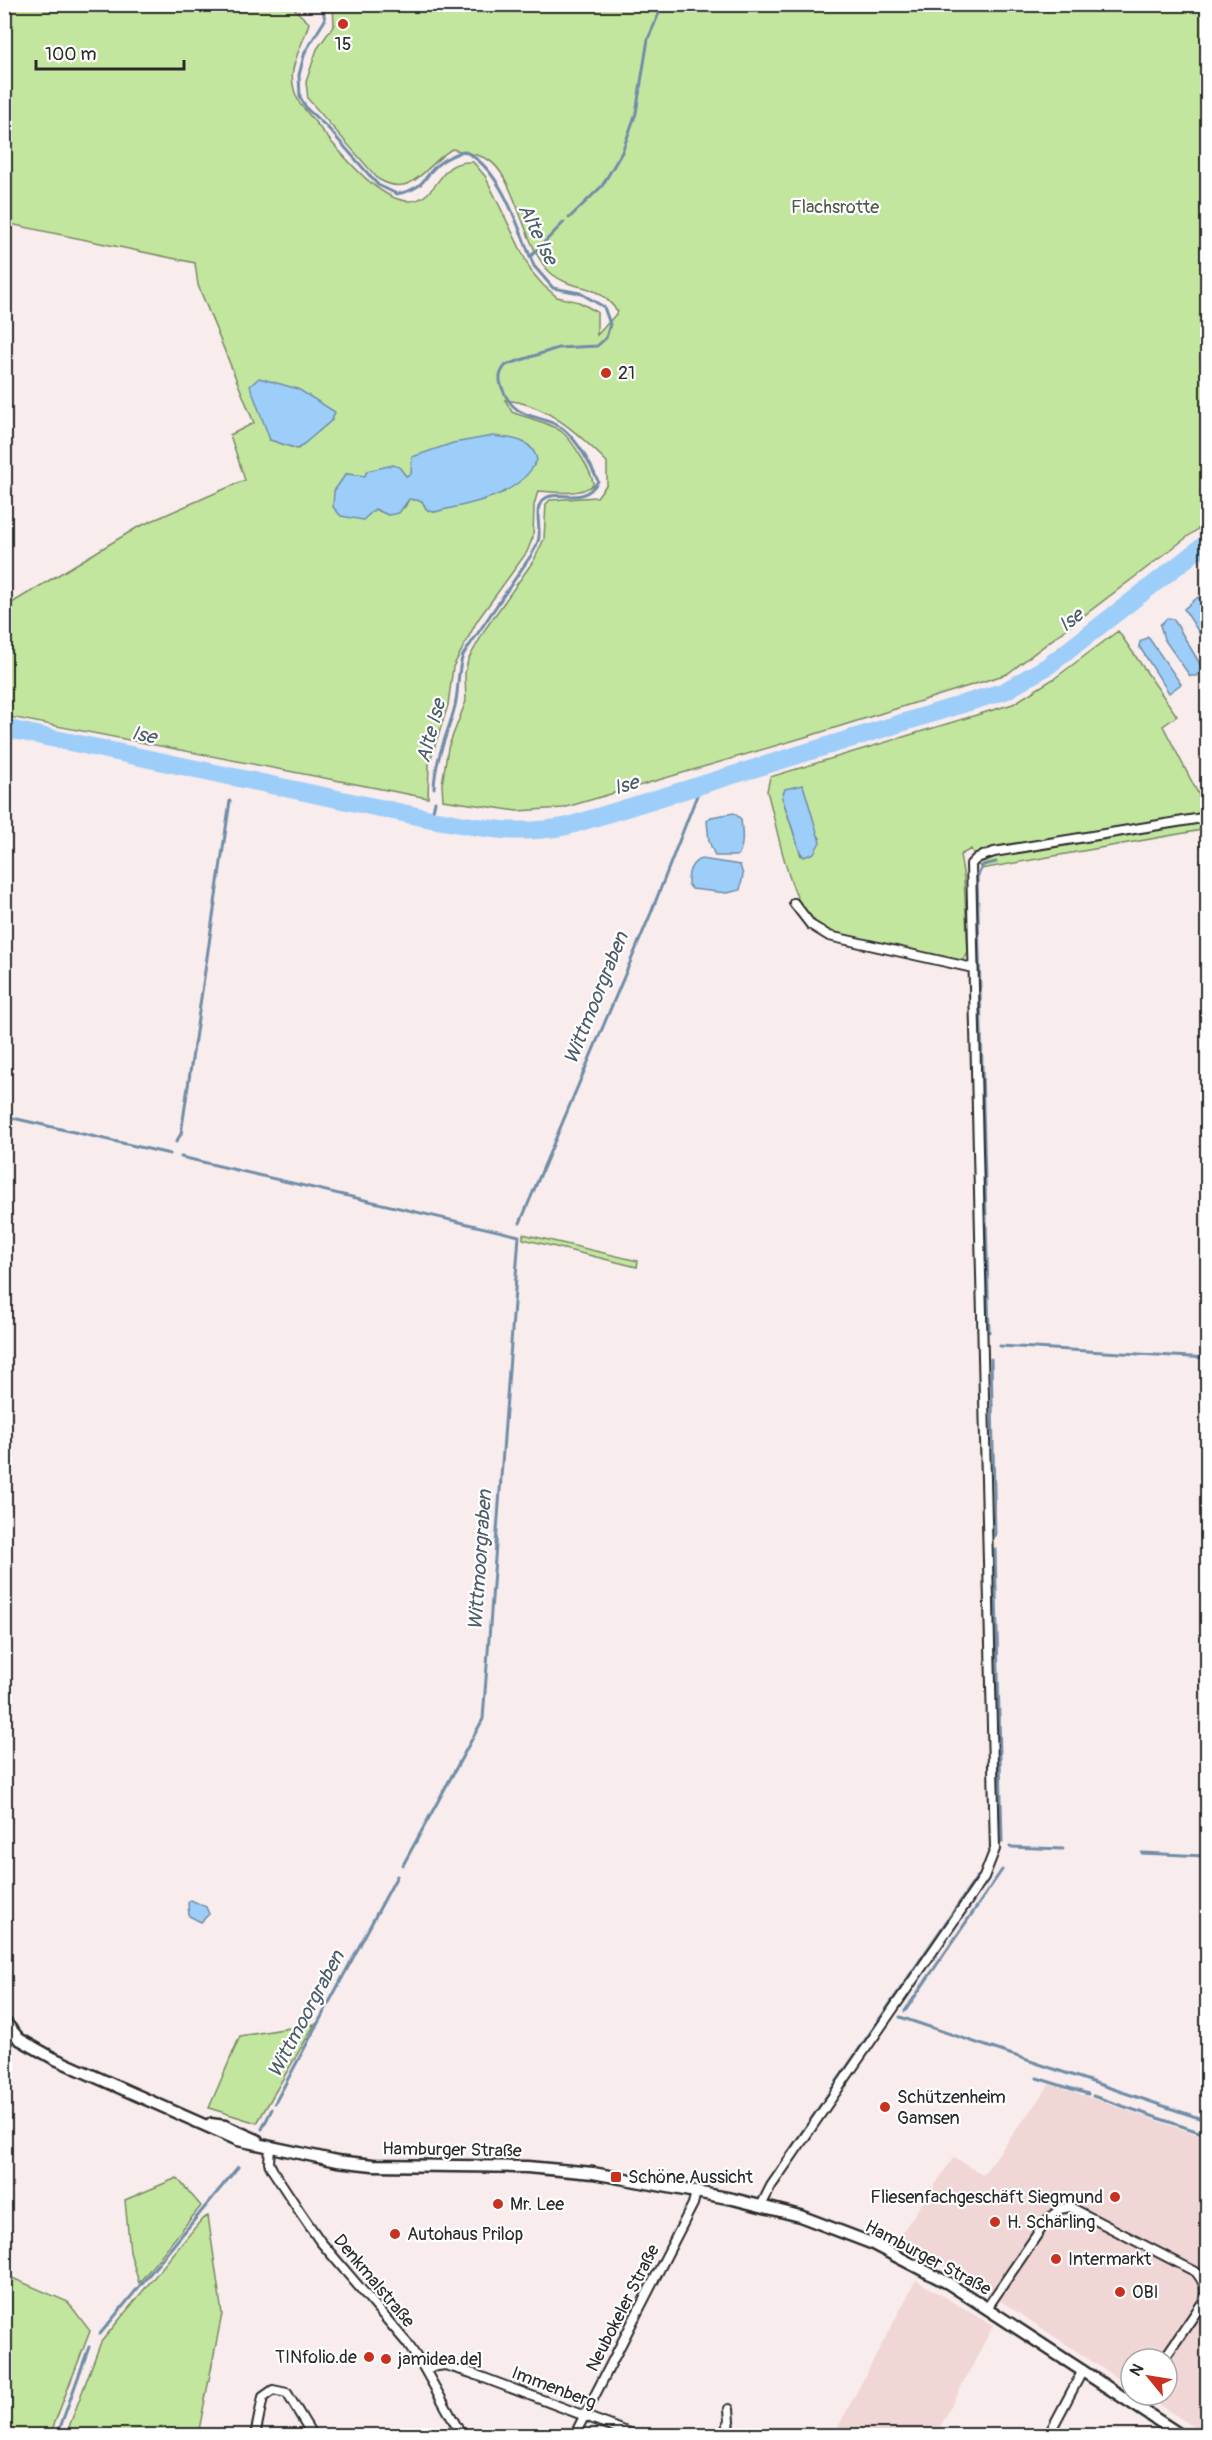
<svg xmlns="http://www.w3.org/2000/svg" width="1212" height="2440" font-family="Pangolin,sans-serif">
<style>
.built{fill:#f0d6d5}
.green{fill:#c3e69f;stroke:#778865;stroke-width:1.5;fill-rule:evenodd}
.water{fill:#9dcef9;stroke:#6f8da7;stroke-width:1.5}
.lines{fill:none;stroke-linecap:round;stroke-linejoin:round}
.stream{stroke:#6f8da7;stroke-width:3}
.river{stroke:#9dcef9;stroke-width:18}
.minor-casing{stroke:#2b2b2b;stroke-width:12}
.tertiary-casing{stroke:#2b2b2b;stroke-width:15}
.minor{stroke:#fff;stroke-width:8}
.tertiary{stroke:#fff;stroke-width:10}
.poi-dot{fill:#c8321e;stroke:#fff;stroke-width:2}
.labels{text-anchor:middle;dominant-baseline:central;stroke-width:4.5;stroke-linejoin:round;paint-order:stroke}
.poi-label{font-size:18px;fill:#2b2b2b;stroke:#fff;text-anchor:start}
.park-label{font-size:18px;fill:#515a48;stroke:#fff}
.street-label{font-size:18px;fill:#2b2b2b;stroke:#fff}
.water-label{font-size:20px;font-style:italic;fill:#4d5c69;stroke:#fff}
</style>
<rect width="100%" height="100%" fill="#f8ecec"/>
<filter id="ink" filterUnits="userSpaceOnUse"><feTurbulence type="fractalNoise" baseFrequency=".0167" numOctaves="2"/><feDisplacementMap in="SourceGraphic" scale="12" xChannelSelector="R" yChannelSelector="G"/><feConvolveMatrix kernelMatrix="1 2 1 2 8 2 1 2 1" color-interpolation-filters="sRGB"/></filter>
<g filter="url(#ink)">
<path class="built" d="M1050,2084L1207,2138V2435L1144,2395H1167V2359H1131V2387L969,2280L897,2240L954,2157L983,2175Z
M916,2280L993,2326L936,2435H834Z"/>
<path class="green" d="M5,5H290L309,23C300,55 282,71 300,104C323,129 389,228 427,194C445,178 443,161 473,162L485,176L531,271L543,285L557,297L579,302L597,312V335L618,312C594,279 576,293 552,274C524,252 516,174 487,159C477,154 463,152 452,149C424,165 414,200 378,179L308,99L306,82L317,49L334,25L333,5H1207V522L1007,674L812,735L563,808L517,811L443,800L442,784L448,748L466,701L465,673L468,660L486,628L534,560L544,539L546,504L550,500L597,497L607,484V462C578,433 547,404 505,400L512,412C526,418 549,422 562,432C571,439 594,474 593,485C579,496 555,492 538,491L534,505L533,537L527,552L477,621L453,667L448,705L429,764L428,798L5,716V607L138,527L245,480L230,435L254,423L198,285L195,263L5,223ZM332,420L297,449L270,440ZM380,469L406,476L411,474L505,492L434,512L427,510L422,501L409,499L405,507L388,515L375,509L367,516L334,491L346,474L365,476L367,471Z
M1118,631L1177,716L1163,726L1207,811V829L981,869L971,849L960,855L964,878L968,952L963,962C931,955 831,941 812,921C788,897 777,825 767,791L770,777L1013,704L1055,678ZM782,797L820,838L801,856Z
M523,1234L638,1261L637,1267L523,1239Z
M315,2024L257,2123L209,2108L240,2036Z
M177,2178L201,2206L139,2283L130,2252L125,2200Z
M208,2216L222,2314L198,2435H66L101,2342L202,2219Z
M10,2277L68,2302L90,2331L50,2435H5L4,2288Z"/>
<path class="water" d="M259,378L298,389L335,412L332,420L298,449L270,440L250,386Z
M493,436C512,439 532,438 537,460C518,498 471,503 434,512L427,510L422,501L409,499L399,513L388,515L375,509L363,520L341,516L333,507L334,491L346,474L365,476L367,471L393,465L399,467L406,476L411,474L412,457L453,443Z
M1198,597L1207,610V645L1184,609Z
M1167,618L1174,620L1203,669L1196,676H1190L1164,639L1160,625Z
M1148,637L1181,684L1169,693L1139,646L1140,642Z
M803,785L820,842L814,853L804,857L800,852L782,797L785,789Z
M734,813L741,819C742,831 745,846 737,856H715L709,841L707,821L711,817Z
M701,859L740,865L743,875L740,890L727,893L692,889L688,884C688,873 690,863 701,859Z
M191,1900L206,1907L209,1914L201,1922L189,1916L188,1903Z"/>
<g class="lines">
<path class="stream" d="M322,4L325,20L305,52L299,75L300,97L307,109L328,128L378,185L397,194C430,187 421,176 441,162C448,157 456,154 463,151C501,166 519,230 534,266L553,288L580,293L604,307L610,324L606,338L597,346L558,348L506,365C499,373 498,379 503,390C516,422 537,412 562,428C577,439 591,465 598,481C582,509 557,487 543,500C534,508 540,525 539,536C539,542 535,548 532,554L463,655C457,672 459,688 455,706C448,734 435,758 434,788
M569,218L602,186L622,152L636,113L648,39L663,4
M530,257L564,222
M431,819L435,802
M4,1116L170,1154
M176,1142L181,1134L230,801
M181,1157L519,1236L483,1719L403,1865
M520,1223L651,913L701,785
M989,1332L977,877L983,865L996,862
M1000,1346L1208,1358
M991,1359L995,1536
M995,1549L1002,1842
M1010,1847L1063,1849
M1142,1853L1204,1856
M905,2011L1002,1870
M900,2017L1208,2121
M1037,2078L1088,2094
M1093,2096L1208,2135
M275,2103L397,1876
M262,2129L272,2109
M783,2160L977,1877
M100,2334L238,2167
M57,2436L89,2347"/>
<path class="river" d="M4,728L431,819C481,828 518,836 568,826L1005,691L1048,666L1208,542"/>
<g class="minor-casing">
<path id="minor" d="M794,903L811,925L829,936L973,968
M270,2146L269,2163L273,2171L300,2212L320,2241L407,2343L424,2368L462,2436
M761,2206L771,2186L984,1877L995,1849L971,864L977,858L994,852L1208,817
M987,2308L1047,2220L1060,2209L1070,2207L1196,2272C1204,2281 1207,2290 1203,2302L1164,2359
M424,2368L445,2365L471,2373L638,2436
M1135,2404L1141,2395
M255,2436L263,2397L273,2390L287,2393L313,2436
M574,2436L693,2204L696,2192
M722,2436L730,2421L729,2409
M1048,2436L1083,2370"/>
</g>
<g class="tertiary-casing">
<path id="tertiary" d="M4,2021L19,2039L53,2058L238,2140L337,2161L373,2165L527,2167L593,2173L733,2199L800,2216L871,2243L948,2283L1182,2436
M210,2124L225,2126L257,2140"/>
</g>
<use href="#minor" class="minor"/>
<use href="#tertiary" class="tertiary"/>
</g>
</g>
<g class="poi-dot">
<circle cx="343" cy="24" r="6"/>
<circle cx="606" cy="373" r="6"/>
<circle cx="885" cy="2107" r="6"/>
<rect x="610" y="2171" width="12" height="12" rx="3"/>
<circle cx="1115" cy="2197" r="6"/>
<circle cx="498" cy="2204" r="6"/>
<circle cx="995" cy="2222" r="6"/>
<circle cx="395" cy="2234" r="6"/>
<circle cx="1056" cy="2259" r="6"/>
<circle cx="1120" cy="2292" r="6"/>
<circle cx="369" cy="2357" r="6"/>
<circle cx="386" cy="2359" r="6"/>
</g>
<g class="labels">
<g class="poi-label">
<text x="343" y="44" text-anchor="middle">15</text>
<text x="618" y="373">21</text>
<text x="897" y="2097">Schützenheim<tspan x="897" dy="21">Gamsen</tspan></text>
<text x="628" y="2177">Schöne Aussicht</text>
<text x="1103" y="2197" text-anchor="end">Fliesenfachgeschäft Siegmund</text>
<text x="510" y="2204">Mr. Lee</text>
<text x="1007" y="2222">H. Schärling</text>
<text x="407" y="2234">Autohaus Prilop</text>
<text x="1068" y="2259">Intermarkt</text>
<text x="1132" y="2292">OBI</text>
<text x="357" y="2357" text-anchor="end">TINfolio.de</text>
<text x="398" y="2359">jamidea.de]</text>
</g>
<g class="park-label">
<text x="835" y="207">Flachsrotte</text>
</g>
<g class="street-label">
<text transform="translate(452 2150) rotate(1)">Hamburger Straße</text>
<text transform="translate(928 2258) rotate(28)">Hamburger Straße</text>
<text transform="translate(374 2281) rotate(50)">Denkmalstraße</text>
<text transform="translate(623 2308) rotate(-63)">Neubokeler Straße</text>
<text transform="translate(554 2388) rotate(21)">Immenberg</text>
</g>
<g class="water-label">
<text transform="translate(538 234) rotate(64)">Alte Ise</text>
<text transform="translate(1071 620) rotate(-38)">Ise</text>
<text transform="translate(431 731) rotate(-75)">Alte Ise</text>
<text transform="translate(144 735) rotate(12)">Ise</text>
<text transform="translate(626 785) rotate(-17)">Ise</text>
<text transform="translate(596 998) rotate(-68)">Wittmoorgraben</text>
<text transform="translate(480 1560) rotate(-86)">Wittmoorgraben</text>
<text transform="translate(306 2014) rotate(-62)">Wittmoorgraben</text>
</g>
</g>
<rect width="1212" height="2440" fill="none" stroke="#fff" stroke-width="24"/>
<rect x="12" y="12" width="1188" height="2416" fill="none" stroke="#2b2b2b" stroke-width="2" filter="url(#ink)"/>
<g transform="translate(1149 2377) rotate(300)"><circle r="28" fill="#ffffff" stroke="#aaaaaa" stroke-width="1.5"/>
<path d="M0-4.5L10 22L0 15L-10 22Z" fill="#c8321e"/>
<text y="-9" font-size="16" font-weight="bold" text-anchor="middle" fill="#2b2b2b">N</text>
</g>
<path d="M36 60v9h148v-9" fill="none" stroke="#2b2b2b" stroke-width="3"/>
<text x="45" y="60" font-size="18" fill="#2b2b2b" stroke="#ffffff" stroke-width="4.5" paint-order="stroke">100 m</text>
</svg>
